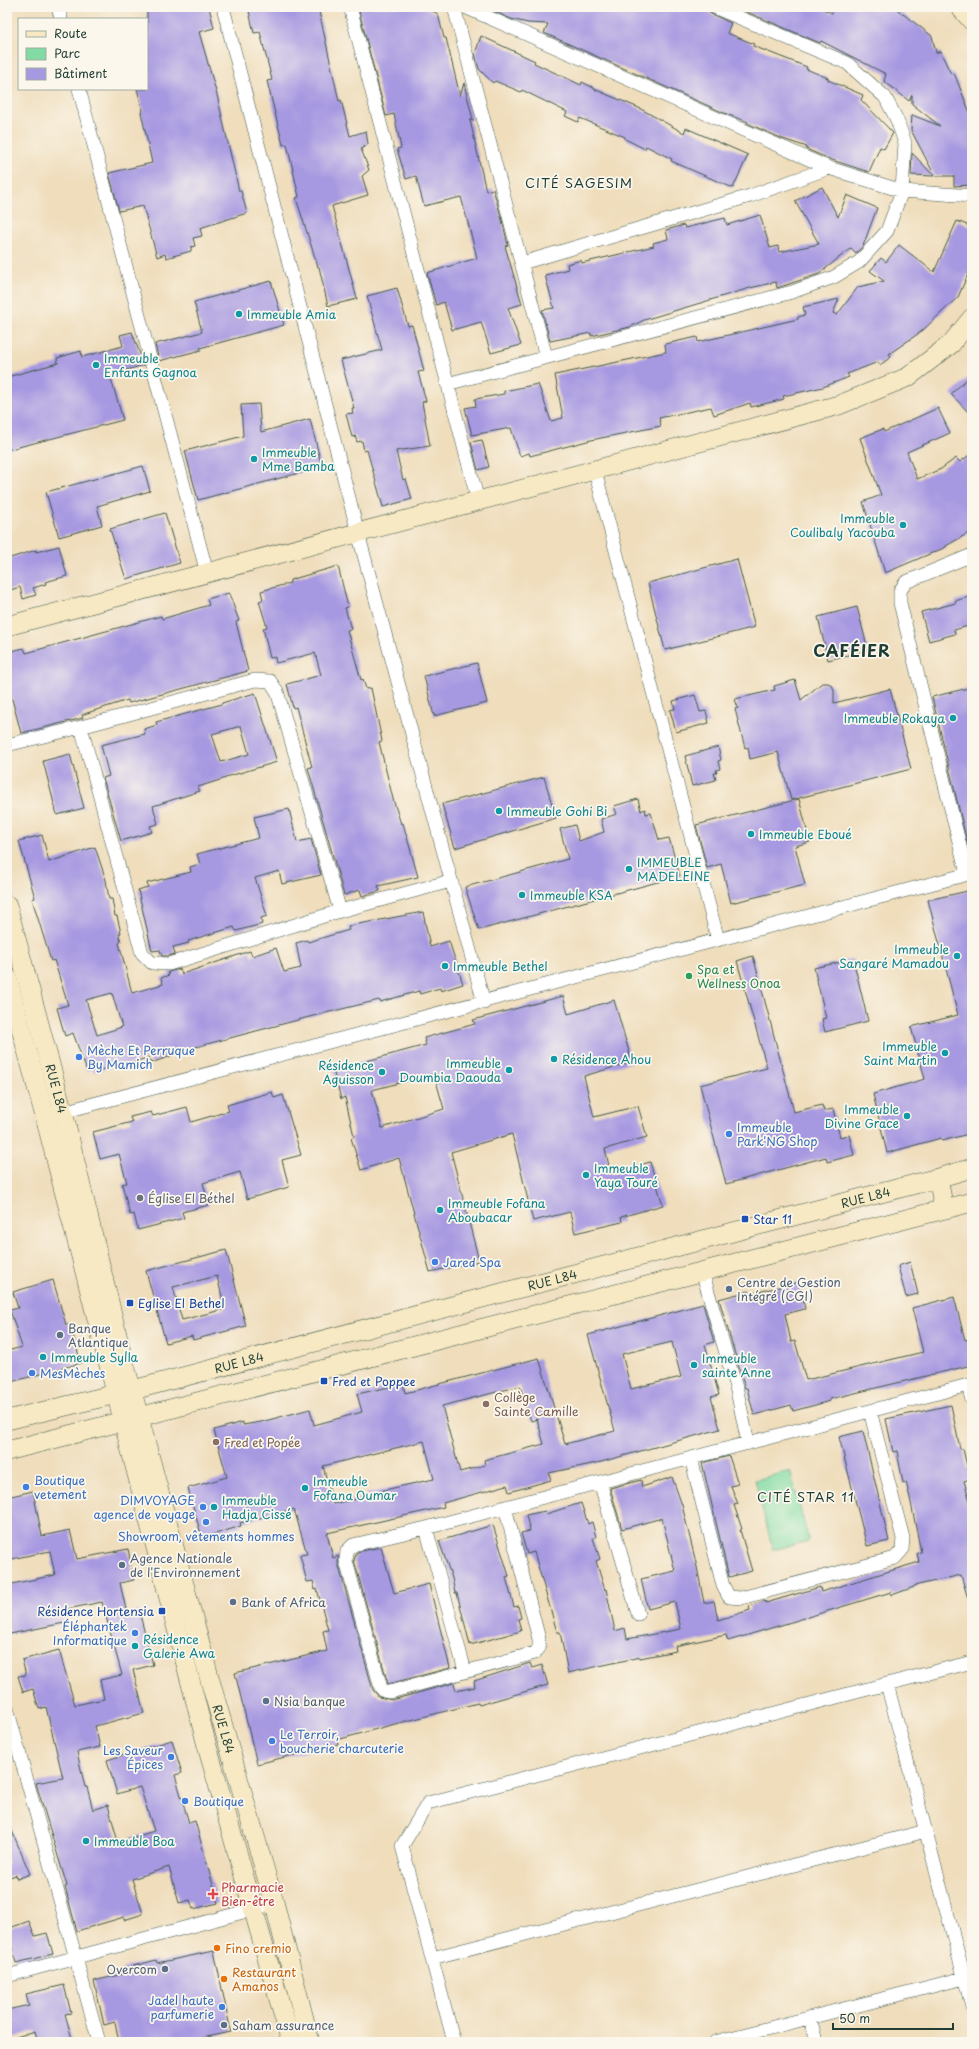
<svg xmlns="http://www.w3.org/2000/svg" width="979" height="2049" font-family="'Playpen Sans',sans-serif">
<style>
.green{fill:#81dba2;stroke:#508c6b}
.building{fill:#a799e1;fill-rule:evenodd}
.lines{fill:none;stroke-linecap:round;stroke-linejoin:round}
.street-casing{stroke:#3e5548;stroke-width:14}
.secondary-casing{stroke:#3e5548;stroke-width:20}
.street{stroke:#fff;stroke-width:13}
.secondary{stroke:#f7e9c3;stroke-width:19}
.culture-dot{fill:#0f9aa8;stroke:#fbf7ec;stroke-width:1.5}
.leisure-dot{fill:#2e9e5b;stroke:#fbf7ec;stroke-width:1.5}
.shop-dot{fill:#3f7fe0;stroke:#fbf7ec;stroke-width:1.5}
.worship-dot{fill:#6b7280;stroke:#fbf7ec;stroke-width:1.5}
.transit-dot{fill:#1a4fb4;stroke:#fbf7ec;stroke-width:1.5}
.service-dot{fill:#5c6f8a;stroke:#fbf7ec;stroke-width:1.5}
.education-dot{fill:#8d6e63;stroke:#fbf7ec;stroke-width:1.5}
.health-dot{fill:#e0444e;stroke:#fbf7ec;stroke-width:1.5}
.food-dot{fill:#e8710a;stroke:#fbf7ec;stroke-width:1.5}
.labels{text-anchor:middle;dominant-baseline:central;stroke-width:3.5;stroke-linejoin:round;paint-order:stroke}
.culture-label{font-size:12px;fill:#0d838f;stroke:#fbf7ec;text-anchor:start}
.leisure-label{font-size:12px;fill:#27864d;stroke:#fbf7ec;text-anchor:start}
.shop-label{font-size:12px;fill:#366cbe;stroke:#fbf7ec;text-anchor:start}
.street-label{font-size:12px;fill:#1f3d34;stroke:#fbf7ec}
.worship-label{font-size:12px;fill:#5b616d;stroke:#fbf7ec;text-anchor:start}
.transit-label{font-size:12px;fill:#164399;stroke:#fbf7ec;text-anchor:start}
.service-label{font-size:12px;fill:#4e5e75;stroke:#fbf7ec;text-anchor:start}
.education-label{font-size:12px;fill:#785e54;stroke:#fbf7ec;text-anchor:start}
.health-label{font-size:12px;fill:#be3a42;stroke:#fbf7ec;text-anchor:start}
.food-label{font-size:12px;fill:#c56008;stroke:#fbf7ec;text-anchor:start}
.neighbourhood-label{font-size:13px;letter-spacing:1px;fill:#1f3d34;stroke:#fbf7ec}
.district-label{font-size:16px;font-weight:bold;letter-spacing:1px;fill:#1f3d34;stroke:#fbf7ec}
</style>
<rect width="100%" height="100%" fill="#fbf7ec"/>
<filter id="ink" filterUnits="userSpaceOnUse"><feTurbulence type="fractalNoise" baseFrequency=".025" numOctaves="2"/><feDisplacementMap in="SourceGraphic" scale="8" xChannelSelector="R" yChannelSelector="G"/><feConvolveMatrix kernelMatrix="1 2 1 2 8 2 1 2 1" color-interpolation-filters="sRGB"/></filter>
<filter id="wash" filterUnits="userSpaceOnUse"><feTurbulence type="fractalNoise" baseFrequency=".012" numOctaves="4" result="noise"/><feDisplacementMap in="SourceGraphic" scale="16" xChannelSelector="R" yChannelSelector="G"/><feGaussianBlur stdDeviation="0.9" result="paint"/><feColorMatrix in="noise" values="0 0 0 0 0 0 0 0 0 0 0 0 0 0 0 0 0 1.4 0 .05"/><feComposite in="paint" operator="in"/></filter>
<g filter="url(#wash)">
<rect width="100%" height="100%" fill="#efddbb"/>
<path class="green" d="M790,1471L809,1541L773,1550L755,1480Z"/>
<g id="blocks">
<path class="building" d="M147,7H209L214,28L199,32L217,95L239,191H241L247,213L200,228L202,236L193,238L195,246L191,247V251L166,258L165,254L157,257L143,206L119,211L109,173L152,163L141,112L143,111L137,89H147Z
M265,7H318L339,101L341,100L350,136L366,131L368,144L361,149L369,170L362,176L368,195L332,206L357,299L328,306L319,267H318L296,198L299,197L287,144L283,145L267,81L272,80L260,32L254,33L249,11Z
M358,7H424L438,14L444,38H446L460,96L464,83L473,120H470L486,191L493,189L502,220L508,245L505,246L522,304L508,308L521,345L491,353L481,322L452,330L444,302L436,305L427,273L477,258L468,223L461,197L424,206L416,176L406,179L397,149L401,148L394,114L386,116Z
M485,7H706L711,14L731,23L727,33L754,44L753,46L807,67L806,69L828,78V80L863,95L861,100L893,133L884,149L880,147L869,172L832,160L806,149L807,147L783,139L747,123L748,122L729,115L544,33L548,24L528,23L511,19Z
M735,7H819L832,13L836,7H894L932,36L936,53L940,51L951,74L954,73L970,113H972V185L954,186V176H935L911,130L912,115L940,126L912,104V95L909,101L884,81L886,74L821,41L820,43Z
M481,36L535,61L534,63L581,85L582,82L594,88V89L639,108L684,133L686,128L748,155L733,188L671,161L672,159L646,146L645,149L625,139V137L580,118L578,122L565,116L567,112L522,90L521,92L495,81L493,83L479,69L475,54Z
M912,153L934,176L911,175Z
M822,187L838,217L847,195L877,208L863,246L856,253L851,248L819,274L777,288L776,282L750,288L644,320L630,327L591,336V333L550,341L542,310L554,308L545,275L568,269L567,264L581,260L582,263L654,246L653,243L668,239L666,230L684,225L685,228L725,218L727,225L760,215L770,248L778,246L779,252L819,244L795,201Z
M957,221L972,227V265L958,297L922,331L889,354L891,357L880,365L878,362L847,374L849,377L823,387L783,396L784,399L772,402L751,407L750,403L714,415L711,407L659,418L661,426L591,440L530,456L529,453L520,456L511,428L472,435L465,408L476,406L475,399L504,394V391L538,384L551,421L563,418L555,375L666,352L665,344L697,337L698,342L798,319V317L805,315L803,307L839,299L833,313L837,315L858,287L884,281L870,271L881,258L886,262L899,245L934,272Z
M271,281L284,325L200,348L201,350L159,361L155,344L202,332L194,302Z
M397,288L408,326L412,325L424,371L418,372L426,401L422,402L430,446L396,451L403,480L406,479L412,499L383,507L367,450L364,451L362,441L357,442L355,436L352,437L346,414L353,413L352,408H354L341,360L382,350L367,296Z
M132,332L144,365L110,375L123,420L7,450V377L58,363L57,358L81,351L82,357L123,346L120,335Z
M972,374V416L951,394Z
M259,404L261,432L310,419L322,467L198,500L185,451L243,436L241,405Z
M938,408L950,433L907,452L917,479L941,469L956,458L960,462L972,453V531L946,546V547L885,573L863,502L881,495L860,438L883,429L884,432Z
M482,440L489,467L478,470L471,442Z
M143,466L150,491L97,506L102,525L59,537L46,492Z
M165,513L180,563L126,579L110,529Z
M59,546L67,576L45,582L46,584L33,588L36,595L23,599L20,587L7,591V559L36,550V552Z
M737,559L755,627L665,650L648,583Z
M338,566L348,607L345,608L351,629L347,630L361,680L363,679L366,689L371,688L382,741L379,742L393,799L401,824L403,823L418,877L378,886L380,891L362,896L360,890L344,895L308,768L312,767L296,707L293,708L287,684L321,675L315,653L276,663L275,657L270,658L263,628L267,627L259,601L263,600L261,591L290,583V580Z
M229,593L239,621L236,622L248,671L129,703L128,700L87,713L82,715L83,718L21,733L7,680V652L24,648L26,653L161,616L162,619L209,605L207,599Z
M972,596V625L954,630L955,634L929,641L921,612L956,603L955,601Z
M857,607L868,650L828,660L818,617Z
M477,663L487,703L434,716L424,676Z
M795,680L801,700L822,683H828L832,685L834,690V703L890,689L911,769L791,800L778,752L750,759L748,747L745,748L735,709L738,708L735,699L775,690L774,686Z
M972,687V849L969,850L932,697Z
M255,693L277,762L226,777V778L198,787L200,791L153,806L158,824L150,826L152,832L121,841L103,778L109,776L101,745L145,734L144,729L157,725L156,722L222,704V703ZM241,726L249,754L221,762L212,734Z
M695,695L700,712L706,711L709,723L676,732L670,710L675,709L673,701Z
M718,747L721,760L718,761L720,769L716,770L717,773H714L716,780L692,786L685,756Z
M70,754L84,808L57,815L43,761Z
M544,777L556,818L455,848L442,804Z
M638,799L641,811L645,809L646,814L651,813L659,840L669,838L680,876L479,930L465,887L568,859L560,829L575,825L579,841L604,832L601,819L617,814L614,806Z
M799,799L810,842L795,846L805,885L731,903L721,864L707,868L696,825Z
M289,809L297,842L311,839L321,875L282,884L279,871L255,878L267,916L261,918L262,924L236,931L234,927L188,941L189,943L173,947L175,954L168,956H162L160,950L152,951L138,890L148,887L147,883L191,872L190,867L200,864L197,854L259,838L254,817Z
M42,835L49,862L95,847L106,880L109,899H112L115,916H117L121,933L119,934L121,942L119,943L132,993L163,984L161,978L169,975L168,972L180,969L182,974L250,951L252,956L276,948L284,972L301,968L296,943L307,940L308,942L349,930L348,926L423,912L430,947L449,941L463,984L441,991L440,988L420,994L419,991L380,1002L379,1000L313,1016L173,1053L174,1055L151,1063L149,1057L115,1069L114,1066L94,1072L93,1069L87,1071L73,1033L65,1036L57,1008L68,1005L54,960L51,961L32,899L35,898L19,841ZM112,993L122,1027L97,1035L86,1000Z
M972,890V1133L942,1141L941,1138L887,1153L873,1094L925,1079L911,1027L958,1015L928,900Z
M753,956L794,1112L822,1105L824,1111L833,1109L840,1137L849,1135L854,1155L827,1162L826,1157L726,1184L700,1085L767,1068L737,961Z
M853,959L868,1021L825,1032L822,1019L826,1018L814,968Z
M563,996L568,1014L614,1000L632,1062L584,1076L594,1117L638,1106L647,1137L605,1149L611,1174L650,1162L663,1205L621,1217L622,1222L575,1233L570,1212L533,1221L512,1134L451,1152L479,1261L430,1272L399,1158L361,1170L351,1138L354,1136L345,1097L341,1099L333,1070L426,1045L424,1038L475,1024L473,1020ZM434,1074L444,1109L382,1128L372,1090Z
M272,1092L274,1098L283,1095L301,1155L282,1160L289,1187L247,1199L240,1172L203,1183L209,1205L182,1212L184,1218L138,1230L134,1214L130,1215L122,1184L127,1183L119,1154L100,1159L93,1132L132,1122L130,1117L151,1112L153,1116L187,1107L191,1122L229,1111L227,1105Z
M226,1250L246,1326L193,1340L192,1336L166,1343L146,1271ZM217,1276L225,1309L182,1320L173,1287Z
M910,1262L918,1294L906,1297L898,1266Z
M53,1280L66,1325L70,1324L81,1363L7,1383V1351L22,1347L10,1310L18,1308L13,1292Z
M799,1282L805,1309L785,1314L791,1342L795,1341L806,1380L923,1352L912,1308L954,1297L965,1340L972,1338V1365L830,1399V1401L793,1411L791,1405L754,1415L747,1388H745L719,1299L749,1291L750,1294Z
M703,1304L714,1342L705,1345L719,1395L711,1397L720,1429L601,1462L549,1473L551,1480L509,1492L507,1485L443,1503L444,1507L327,1533L333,1558L338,1556V1563L373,1690L379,1697L392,1700L454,1683L456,1691L475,1687L474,1681L530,1663L532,1668L542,1665L548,1685L479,1705L478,1703L391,1725L337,1740L338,1744L257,1764L235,1673L327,1651L323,1631L328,1630L317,1589L315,1590L313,1581L307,1582L300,1555L307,1554L294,1509L240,1523L241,1526L202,1538L188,1488L227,1477L214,1430L243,1422V1425L261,1422L310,1409L314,1425L362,1412L357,1394L403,1384L405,1393L539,1358L565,1444L592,1437L615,1431L588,1335ZM672,1342L681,1377L631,1389L622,1354ZM520,1386L531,1421L537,1419L544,1444L484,1460L485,1465L460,1472L442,1406ZM424,1441L434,1479L366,1494V1497L333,1504L323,1466Z
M951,1405L960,1449H963L970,1479L964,1481L972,1508V1598L968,1599L961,1575L914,1586V1587L892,1595L891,1592L728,1641L726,1635L675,1646L676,1651L640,1658V1657L568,1673L560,1632H557L534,1552L527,1554L521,1533L530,1531L526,1515L545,1511L546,1514L581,1503L588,1524L592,1522L596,1537L593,1538L600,1559L596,1561L605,1590L606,1589L615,1631L625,1628L627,1639L681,1629L675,1602L648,1609L641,1579L675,1571L662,1518L622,1529L610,1488L641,1480L642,1487L672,1477L682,1505L697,1567L704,1603L714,1601L718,1620L750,1610L749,1606L765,1601L766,1603L820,1587L821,1592L919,1562L917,1553L921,1552L910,1498L906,1482L903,1483L897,1451L893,1452L886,1419Z
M863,1431L889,1541L867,1546L839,1437Z
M729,1456L738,1484L731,1486L738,1504L734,1505L742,1529L740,1530L752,1571L729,1577L702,1463Z
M33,1491L42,1536L70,1530L77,1559L128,1549L134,1580L120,1583L127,1614L139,1611L153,1665L133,1670L144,1713L95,1726L100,1747L77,1752L85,1787H87L93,1810L108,1805L118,1842L154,1831L140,1787L117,1794L107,1760L172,1740L182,1773L175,1775L189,1823L195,1821L218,1903L193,1909L190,1900L179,1903L169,1867L132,1879L143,1914L124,1920V1917L77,1931L65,1887L67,1886L36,1783L63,1778L46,1707L39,1709L33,1689L23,1692L18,1676L26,1675L22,1660L59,1650L75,1705L104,1699L100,1680L122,1675L102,1602L67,1609L69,1622L10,1634L7,1621V1585L55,1575L50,1551L7,1560V1497Z
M493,1525L509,1576L506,1577L514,1607L518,1606L521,1618L518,1619L521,1631L470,1645L457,1593H455L452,1578L439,1541Z
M381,1547L394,1593L429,1584L450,1668L388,1684L354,1560L357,1552Z
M7,1819L30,1874L17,1879L16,1875L7,1878Z
M29,1921L35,1936L47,1933L53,1954L16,1963L7,1929Z
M214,1951L231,2032L183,2042H119L115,2022L104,2025L94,1981L123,1974L122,1969L156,1960L157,1963Z
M64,1985L71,2013L65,2014L73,2042H38L35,2031L7,2040V2010L29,2005L26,1994Z"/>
</g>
</g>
<g filter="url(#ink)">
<use href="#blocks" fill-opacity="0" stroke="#3e5548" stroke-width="1"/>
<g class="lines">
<g class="street-casing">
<path id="street" d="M58,7L61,19
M223,7L358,533L484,1003
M350,7L478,501
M454,7L546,357
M465,7L829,168L902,191L972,196
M79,89L207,573
M522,263L750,196L829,168
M447,384L792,292L834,277L859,262L887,231L902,191L905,143L897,120L885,97L847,63L714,7
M595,471L718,940
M81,727L142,953L152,963L169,964L340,911L451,881
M7,745L81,727L255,680L270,681L277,691L340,911
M967,874L900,603V591L906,582L972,555
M55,1114L972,873
M702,1271L737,1391L748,1443
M968,1385L972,1400
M691,1458L723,1586L729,1597L741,1598L895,1558L902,1550L903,1538L870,1411
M600,1482L638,1614
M505,1507L539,1639V1648L535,1653L390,1692L384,1691L381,1688L346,1561L347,1551L353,1545L426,1528L972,1384
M426,1528L465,1671
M887,1684L972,2007
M7,1708L99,2042
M432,1958L926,1831
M7,1976L254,1909L274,1902
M810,2017L816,2042
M454,2042L402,1846L428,1803L972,1662
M715,2042L964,1978"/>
</g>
<g class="secondary-casing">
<g id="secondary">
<path d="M960,7L972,21"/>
<path d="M7,626L839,405L908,377L951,344L972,318"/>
<path id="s1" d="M7,905L63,1112L121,1351L211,1684L274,1902L310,2042"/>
<path d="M7,977L45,1117L207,1746L291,2042"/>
<path d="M938,1178L944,1209"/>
<path id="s2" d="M7,1420L133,1390L938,1178L972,1168"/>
<path d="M7,1451L972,1202"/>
</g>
</g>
<use href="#street" class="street"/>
<use href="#secondary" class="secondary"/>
</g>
</g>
<g class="culture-dot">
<circle cx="239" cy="314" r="4"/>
<circle cx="96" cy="365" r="4"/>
<circle cx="254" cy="459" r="4"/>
<circle cx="903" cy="525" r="4"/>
<circle cx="953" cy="718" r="4"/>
<circle cx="499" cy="811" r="4"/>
<circle cx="751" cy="834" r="4"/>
<circle cx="629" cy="869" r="4"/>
<circle cx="522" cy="895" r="4"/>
<circle cx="957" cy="956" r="4"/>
<circle cx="445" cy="966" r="4"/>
<circle cx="945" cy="1053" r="4"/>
<circle cx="554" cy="1059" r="4"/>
<circle cx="509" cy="1070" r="4"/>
<circle cx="382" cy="1072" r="4"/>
<circle cx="907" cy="1116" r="4"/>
<circle cx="586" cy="1175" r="4"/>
<circle cx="440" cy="1210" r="4"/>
<circle cx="43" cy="1357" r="4"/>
<circle cx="694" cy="1365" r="4"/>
<circle cx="305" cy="1488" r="4"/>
<circle cx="214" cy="1507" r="4"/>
<circle cx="135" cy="1646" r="4"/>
<circle cx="86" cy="1841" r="4"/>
</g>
<circle class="leisure-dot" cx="689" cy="976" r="4"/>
<g class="shop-dot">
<circle cx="79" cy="1057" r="4"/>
<circle cx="729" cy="1134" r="4"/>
<circle cx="435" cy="1262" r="4"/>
<circle cx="32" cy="1373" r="4"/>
<circle cx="26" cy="1487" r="4"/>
<circle cx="203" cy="1507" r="4"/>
<circle cx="206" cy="1522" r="4"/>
<circle cx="135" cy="1633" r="4"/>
<circle cx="272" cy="1741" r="4"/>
<circle cx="171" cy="1757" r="4"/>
<circle cx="185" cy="1801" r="4"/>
<circle cx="222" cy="2007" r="4"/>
</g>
<circle class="worship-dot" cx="140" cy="1198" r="4"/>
<g class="transit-dot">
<rect x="741" y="1215" width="8" height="8" rx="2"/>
<rect x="126" y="1299" width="8" height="8" rx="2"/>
<rect x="320" y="1377" width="8" height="8" rx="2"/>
<rect x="158" y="1607" width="8" height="8" rx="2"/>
</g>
<g class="service-dot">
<circle cx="729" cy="1289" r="4"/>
<circle cx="60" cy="1335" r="4"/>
<circle cx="122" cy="1565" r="4"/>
<circle cx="233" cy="1602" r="4"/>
<circle cx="266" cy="1701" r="4"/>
<circle cx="165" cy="1969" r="4"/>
<circle cx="224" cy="2025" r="4"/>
</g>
<g class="education-dot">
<circle cx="486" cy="1404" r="4"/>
<circle cx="216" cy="1442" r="4"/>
</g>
<path class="health-dot" d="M211 1888h4v4h4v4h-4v4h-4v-4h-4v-4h4z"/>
<g class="food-dot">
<circle cx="217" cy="1948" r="4"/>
<circle cx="224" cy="1979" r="4"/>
</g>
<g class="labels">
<g class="culture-label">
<text x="247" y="314">Immeuble Amia</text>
<text x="104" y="358">Immeuble<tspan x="104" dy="14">Enfants Gagnoa</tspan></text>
<text x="262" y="452">Immeuble<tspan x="262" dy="14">Mme Bamba</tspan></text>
<text x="895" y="518" text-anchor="end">Immeuble<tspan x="895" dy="14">Coulibaly Yacouba</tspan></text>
<text x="945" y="718" text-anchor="end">Immeuble Rokaya</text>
<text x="507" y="811">Immeuble Gohi Bi</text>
<text x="759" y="834">Immeuble Eboué</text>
<text x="637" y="862">IMMEUBLE<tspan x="637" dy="14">MADELEINE</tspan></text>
<text x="530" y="895">Immeuble KSA</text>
<text x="949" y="949" text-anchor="end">Immeuble<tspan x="949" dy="14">Sangaré Mamadou</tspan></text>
<text x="453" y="966">Immeuble Bethel</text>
<text x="937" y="1046" text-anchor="end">Immeuble<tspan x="937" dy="14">Saint Martin</tspan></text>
<text x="562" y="1059">Résidence Ahou</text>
<text x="501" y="1063" text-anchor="end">Immeuble<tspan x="501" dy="14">Doumbia Daouda</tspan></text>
<text x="374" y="1065" text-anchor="end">Résidence<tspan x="374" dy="14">Aguisson</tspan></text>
<text x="899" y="1109" text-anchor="end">Immeuble<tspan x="899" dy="14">Divine Grace</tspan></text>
<text x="594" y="1168">Immeuble<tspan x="594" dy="14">Yaya Touré</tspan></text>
<text x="448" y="1203">Immeuble Fofana<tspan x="448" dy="14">Aboubacar</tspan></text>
<text x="51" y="1357">Immeuble Sylla</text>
<text x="702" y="1358">Immeuble<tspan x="702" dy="14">sainte Anne</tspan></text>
<text x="313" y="1481">Immeuble<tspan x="313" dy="14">Fofana Oumar</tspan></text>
<text x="222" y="1500">Immeuble<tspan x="222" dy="14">Hadja Cissé</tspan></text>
<text x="143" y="1639">Résidence<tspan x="143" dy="14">Galerie Awa</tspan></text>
<text x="94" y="1841">Immeuble Boa</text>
</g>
<g class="leisure-label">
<text x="697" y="969">Spa et<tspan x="697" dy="14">Wellness Onoa</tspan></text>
</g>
<g class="shop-label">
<text x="87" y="1050">Mèche Et Perruque<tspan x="87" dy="14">By Mamich</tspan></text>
<text x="737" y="1127">Immeuble<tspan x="737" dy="14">Park'NG Shop</tspan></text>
<text x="443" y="1262">Jared Spa</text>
<text x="40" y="1373">MesMèches</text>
<text x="34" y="1480">Boutique<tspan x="34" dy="14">vetement</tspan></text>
<text x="195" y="1500" text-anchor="end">DIMVOYAGE<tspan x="195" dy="14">agence de voyage</tspan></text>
<text x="206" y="1536" text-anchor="middle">Showroom, vêtements hommes</text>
<text x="127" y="1626" text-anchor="end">Éléphantek<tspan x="127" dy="14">Informatique</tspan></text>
<text x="280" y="1734">Le Terroir,<tspan x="280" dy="14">boucherie charcuterie</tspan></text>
<text x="163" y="1750" text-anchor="end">Les Saveur<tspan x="163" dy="14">Épices</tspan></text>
<text x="193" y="1801">Boutique</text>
<text x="214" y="2000" text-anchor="end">Jadel haute<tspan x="214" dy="14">parfumerie</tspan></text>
</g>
<g class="street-label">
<text stroke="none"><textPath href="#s1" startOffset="190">RUE L84</textPath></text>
<text stroke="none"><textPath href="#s2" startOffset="887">RUE L84</textPath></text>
<text stroke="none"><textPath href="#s2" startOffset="563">RUE L84</textPath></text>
<text stroke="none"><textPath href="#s2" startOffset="239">RUE L84</textPath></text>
<text stroke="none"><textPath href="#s1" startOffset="852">RUE L84</textPath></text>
</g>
<g class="worship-label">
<text x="148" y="1198">Église El Béthel</text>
</g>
<g class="transit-label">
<text x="753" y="1219">Star 11</text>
<text x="138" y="1303">Eglise El Bethel</text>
<text x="332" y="1381">Fred et Poppee</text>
<text x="154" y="1611" text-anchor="end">Résidence Hortensia</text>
</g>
<g class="service-label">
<text x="737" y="1282">Centre de Gestion<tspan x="737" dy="14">Intégré (CGI)</tspan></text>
<text x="68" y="1328">Banque<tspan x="68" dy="14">Atlantique</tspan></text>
<text x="130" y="1558">Agence Nationale<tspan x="130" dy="14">de l'Environnement</tspan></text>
<text x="241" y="1602">Bank of Africa</text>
<text x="274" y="1701">Nsia banque</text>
<text x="157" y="1969" text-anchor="end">Overcom</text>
<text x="232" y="2025">Saham assurance</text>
</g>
<g class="education-label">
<text x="494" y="1397">Collège<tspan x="494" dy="14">Sainte Camille</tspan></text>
<text x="224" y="1442">Fred et Popée</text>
</g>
<g class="health-label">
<text x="221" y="1887">Pharmacie<tspan x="221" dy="14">Bien-être</tspan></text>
</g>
<g class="food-label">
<text x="225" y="1948">Fino cremio</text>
<text x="232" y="1972">Restaurant<tspan x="232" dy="14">Amanos</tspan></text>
</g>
<g class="neighbourhood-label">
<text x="579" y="182">CITÉ SAGESIM</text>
<text x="806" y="1496">CITÉ STAR 11</text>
</g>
<g class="district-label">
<text x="852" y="650">CAFÉIER</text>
</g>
</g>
<rect width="979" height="2049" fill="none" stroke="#fbf7ec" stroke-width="24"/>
<rect x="18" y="18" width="130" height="72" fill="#fbf7ec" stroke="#a3ada2"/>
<rect x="26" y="31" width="20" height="6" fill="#f7e9c3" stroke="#a3ada2"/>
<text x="54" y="38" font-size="12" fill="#1f3d34">Route</text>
<rect x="26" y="48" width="20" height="12" fill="#81dba2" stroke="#a3ada2"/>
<text x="54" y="58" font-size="12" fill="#1f3d34">Parc</text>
<rect x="26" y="68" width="20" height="12" fill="#a799e1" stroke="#a3ada2"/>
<text x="54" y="78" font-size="12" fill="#1f3d34">Bâtiment</text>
<path d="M833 2023v6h120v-6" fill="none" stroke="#1f3d34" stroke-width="2"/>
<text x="839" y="2023" font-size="12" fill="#1f3d34" stroke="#fbf7ec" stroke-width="3" paint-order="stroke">50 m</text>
</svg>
